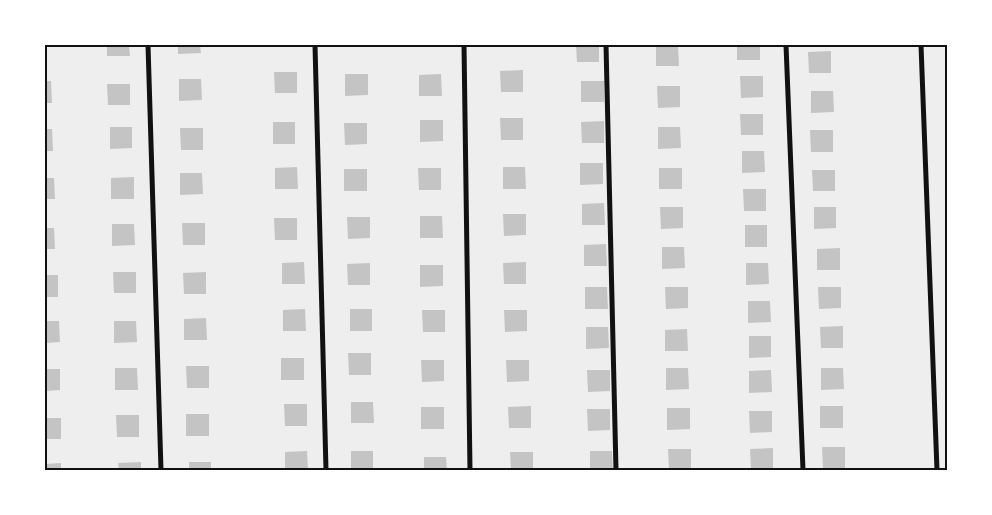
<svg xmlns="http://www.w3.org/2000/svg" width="992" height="515" font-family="'Work Sans',sans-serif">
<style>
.green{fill:#eee}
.building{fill:#c4c4c4}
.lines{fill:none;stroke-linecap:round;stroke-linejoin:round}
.minor{stroke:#111;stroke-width:5}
.neatline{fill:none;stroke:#111;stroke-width:2}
</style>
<rect width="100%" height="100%" fill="#fff"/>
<path class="green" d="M45,45H947V470H45Z"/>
<path class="building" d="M107,45H129L130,56H107Z
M178,45H200L201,53L178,54Z
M576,45H599V62H577Z
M656,45H678L679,66H656Z
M737,45H760V60H737Z
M831,51V73H809L808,52Z
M523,70V92H501L500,71Z
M274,72H297V93H275Z
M345,74H368V95L345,96Z
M441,74L442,96H419V75Z
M740,76H763V97L741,98Z
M179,79H201L202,100L179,101Z
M45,81H51L52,103H45Z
M581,81H604V102H581Z
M107,84H130V105H108Z
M657,86H680V107L658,108Z
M811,91H833L834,112L811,113Z
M740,114H763V135H741Z
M500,118H523V140H501Z
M420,120H443V141L420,142Z
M604,121V143H582L581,122Z
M273,122H295V144H273Z
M344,123H367V144L345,145Z
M110,127H132V148L110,149Z
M658,127H680L681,148L658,149Z
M180,128H203V150H181Z
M45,129H52L53,151H45Z
M810,130H833V152H811Z
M742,151H764L765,172L742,173Z
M580,163H603V184L580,185Z
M297,167L298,189H275V168Z
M503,167H525L526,189H503Z
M418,168H441V190H419Z
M659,168H682V189H659Z
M344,169H367V191H344Z
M812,170H835V191H813Z
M180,173H202L203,194L180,195Z
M134,177V199H111V178Z
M45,178H54L55,199H45Z
M743,189H766V211H744Z
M604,203L605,225H582V204Z
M660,207H683V228L661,229Z
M814,207H836V228L814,229Z
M503,214H526V235L504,236Z
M420,216H442L443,238H420Z
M347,217H370V238L348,239Z
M274,218H297V240H275Z
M182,223H205V245H183Z
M112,224H134L135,245L112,246Z
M745,225H767V247H745Z
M45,228H54L55,249H45Z
M606,244L607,266H584V245Z
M662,247H684L685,268L662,269Z
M840,248V270H817V249Z
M304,262L305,284H282V263Z
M526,262V284H504L503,263Z
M370,263V285H348L347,264Z
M746,263H768L769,284L746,285Z
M420,265H443V286L420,287Z
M113,272H136V293H114Z
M206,272V294H184L183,273Z
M45,275H58V297H45Z
M585,287H607L608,309H585Z
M665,287H688V308L666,309Z
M818,287H841V308L819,309Z
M748,301H770L771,322L748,323Z
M305,309L306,331H283V310Z
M350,309H372V331H350Z
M422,310H445V332H423Z
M504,310H527V331L505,332Z
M206,318L207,340H184V319Z
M45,321H59L60,342L45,343Z
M114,321H136L137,342L114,343Z
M843,326V348H821L820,327Z
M586,327H608L609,348L586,349Z
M687,329L688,351H665V330Z
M749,336H771V357L749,358Z
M348,353H371V375H349Z
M281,358H304V380H281Z
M421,360H444V381L422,382Z
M506,360H529V381L507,382Z
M186,366H209V388H187Z
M115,368H137L138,390H115Z
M666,368H688L689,389L666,390Z
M821,368H843L844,389L821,390Z
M45,369H60V390L45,391Z
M587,370H610V391L588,392Z
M771,370L772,392L749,393V371Z
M351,402H373L374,423H351Z
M284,404H307V426H285Z
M531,406V428H509L508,407Z
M820,406H843V428H820Z
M421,407H444V429H421Z
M667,408H690V429L667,430Z
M587,409H610V430L588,431Z
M749,411H772V432L750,433Z
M186,414H209V436H186Z
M116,415H139V437H117Z
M45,418H61V439H45Z
M822,447H845V468L823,469Z
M773,448V470H751L750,449Z
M668,449H691V470H669Z
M307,451L308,470H285V452Z
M351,451H373V470H351Z
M590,451H612L613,470H590Z
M510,452H533V470H511Z
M424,457H446L447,470H424Z
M141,462V470H119L118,463Z
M189,462H211V470H189Z
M61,463V470H45V464Z"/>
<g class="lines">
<path class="minor" d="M148,45L161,470
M315,45L326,470
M464,45L470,470
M606,45L616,470
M786,45L803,470
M921,45L937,470"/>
</g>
<rect width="992" height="515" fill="none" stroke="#ffffff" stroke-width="92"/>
<rect x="46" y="46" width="900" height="423" class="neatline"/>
</svg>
